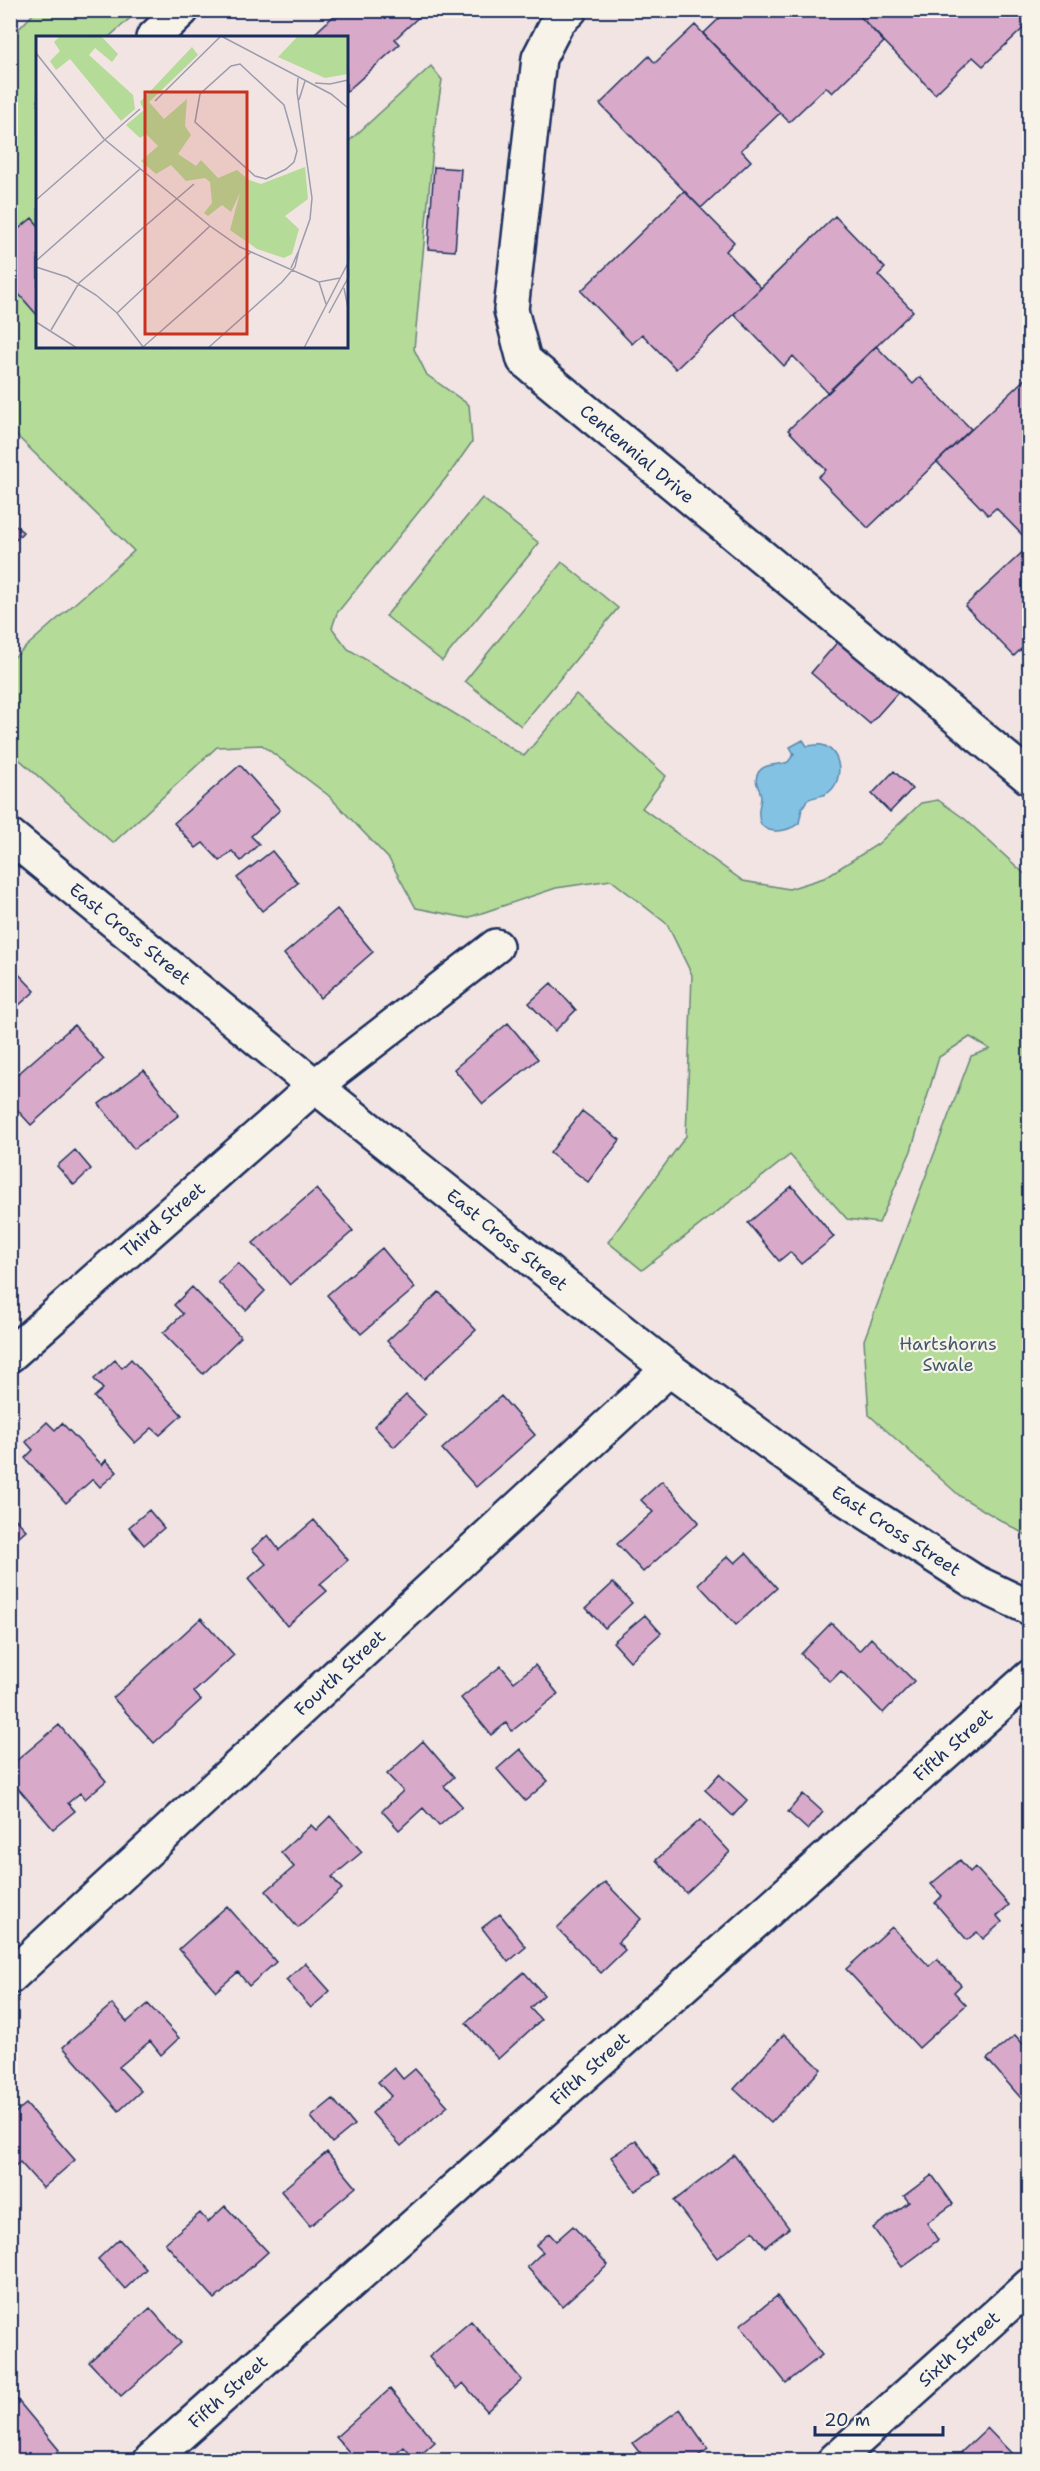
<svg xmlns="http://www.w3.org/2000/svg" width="1040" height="2471" font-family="'Shantell Sans',sans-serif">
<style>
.green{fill:#b4db97;stroke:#68857a;stroke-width:1.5}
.water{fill:#83c2e3;stroke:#5987ae;stroke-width:1.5}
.building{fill:#d8a9c9;stroke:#1b2f5e;stroke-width:1.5}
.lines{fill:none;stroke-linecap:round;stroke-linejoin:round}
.minor-casing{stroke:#1b2f5e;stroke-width:38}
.tertiary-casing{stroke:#1b2f5e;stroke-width:38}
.minor{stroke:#f7f3e8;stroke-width:33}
.tertiary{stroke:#f7f3e8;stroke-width:33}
.labels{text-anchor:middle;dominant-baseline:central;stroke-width:4.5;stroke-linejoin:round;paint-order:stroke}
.street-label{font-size:18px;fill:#1b2f5e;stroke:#f7f3e8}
.park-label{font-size:18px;fill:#415a6c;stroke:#f7f3e8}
.inset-road{fill:none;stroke:#9b9cad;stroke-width:1.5}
.view{fill:#c8321e;fill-opacity:0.15;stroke:#c8321e;stroke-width:3}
.inset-edge{fill:none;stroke:#1b2f5e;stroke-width:3}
</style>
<rect width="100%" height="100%" fill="#f1e4e2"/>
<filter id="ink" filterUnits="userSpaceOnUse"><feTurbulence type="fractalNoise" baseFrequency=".0167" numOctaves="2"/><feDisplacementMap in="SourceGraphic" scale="12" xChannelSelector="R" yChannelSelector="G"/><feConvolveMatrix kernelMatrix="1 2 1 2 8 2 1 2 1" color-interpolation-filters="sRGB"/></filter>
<g filter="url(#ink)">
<path class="green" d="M36,11H138L109,37L38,38V346H346L347,143L431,66L442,80L436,117L414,349L427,375L469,405L472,442L450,473L337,613L332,628L348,649L524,756L576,694L666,776L642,808L743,881L789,889L824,878L878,844L921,803L938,800L965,819L1029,878V1537L961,1497L869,1415L864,1340L971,1056L990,1049L970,1037L939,1057L911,1151L879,1223L847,1219L790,1155L642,1270L608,1242L686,1136L692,975L667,924L611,880L556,888L467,918L416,908L389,859L328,795L262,745L217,747L113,843L11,752V660L134,551L11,430V37Z
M482,498L539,543L442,661L386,616Z
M562,562L618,608L521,726L465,681Z"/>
<path class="water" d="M803,740L807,746C812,746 818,744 822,745C842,751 844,780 829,792C823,797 814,796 807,800L802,808L799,823C788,833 759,837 759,815C758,808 761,803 761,796C760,788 753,782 758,773C765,762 778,766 788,762L794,754L790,747Z"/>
<path class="building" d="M340,10H426L395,39L400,44L346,92V38H310Z
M728,10H854L884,42L832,93L826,87L789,122L703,34Z
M854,10H1025L1030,15V22L983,66L973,57L935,94Z
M695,25L780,113L741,150L751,161L701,208L600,104L649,56L655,63Z
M434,167L461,169L455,251L428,249Z
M684,191L734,242L726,251L761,288L676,369L642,334L632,344L581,291Z
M835,216L885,268L878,275L913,311L828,393L793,356L784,366L734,314Z
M32,218L38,225V316L10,284V236Z
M876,346L913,384L920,377L971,429L868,528L818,477L826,470L788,430Z
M1030,374V543L996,508L988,515L937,462Z
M10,521L23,532L10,546Z
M1030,545V658L1021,649L1014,656L965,606Z
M840,639L900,690L870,724L811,673Z
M240,765L280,810L251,836L259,844L241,861L232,851L220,861L203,843L196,848L174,823Z
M894,771L912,789L890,812L872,794Z
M272,851L298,883L262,911L237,878Z
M337,909L373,952L320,998L284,954Z
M10,965L35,991L10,1013Z
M551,983L576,1010L555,1031L529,1003Z
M508,1023L538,1059L483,1104L454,1069Z
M74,1025L104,1059L31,1125L10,1102V1081Z
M144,1070L179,1115L134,1149L99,1104Z
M582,1111L620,1140L588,1182L550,1153Z
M75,1150L91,1169L74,1185L57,1166Z
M792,1186L834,1237L801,1264L790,1252L779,1261L748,1223Z
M316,1189L353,1231L290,1285L253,1243Z
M382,1248L415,1288L361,1334L327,1295Z
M238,1263L265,1291L246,1310L218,1282Z
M192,1287L241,1337L203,1374L163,1333L183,1314L174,1305Z
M439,1292L476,1330L424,1379L387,1341Z
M131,1359L182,1415L160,1435L152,1428L135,1443L94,1397L103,1389L94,1379L115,1360L122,1368Z
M406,1395L426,1415L394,1447L374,1426Z
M501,1396L535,1435L476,1487L442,1449Z
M47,1422L55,1430L62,1423L102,1465L106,1460L117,1472L100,1487L93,1479L66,1503L25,1458L33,1450L26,1442Z
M662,1481L699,1522L643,1572L617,1544L653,1512L641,1500Z
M149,1510L164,1528L144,1545L129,1527Z
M10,1513L26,1530L10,1544Z
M314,1520L348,1560L320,1584L327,1591L287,1626L248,1579L266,1564L252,1549L268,1535L279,1550Z
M746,1553L777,1588L736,1625L698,1584L728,1556L735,1563Z
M613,1583L632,1603L605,1628L586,1608Z
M645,1615L661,1633L630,1661L613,1642Z
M201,1618L234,1655L194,1692L201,1700L154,1743L113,1698Z
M831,1623L859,1651L871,1638L914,1681L883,1713L841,1671L830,1682L801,1654Z
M535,1665L558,1694L512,1731L506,1723L491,1735L461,1698L501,1666L514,1682Z
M59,1725L106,1781L85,1799L80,1793L68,1803L75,1811L53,1829L10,1779V1766Z
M423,1741L454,1777L444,1786L462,1806L439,1826L423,1808L399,1830L382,1811L403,1791L387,1774Z
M520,1749L548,1781L525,1801L497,1769Z
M719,1774L747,1800L733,1816L705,1790Z
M803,1794L823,1812L808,1830L788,1812Z
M330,1816L362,1852L332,1877L342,1889L298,1928L266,1891L294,1867L281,1852L311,1825L316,1830Z
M700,1820L730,1852L686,1893L656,1860Z
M960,1860L970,1872L975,1867L1009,1905L997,1916L1002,1922L983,1939L977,1932L967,1940L935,1903L942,1896L931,1884Z
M605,1882L641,1919L618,1942L625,1950L601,1973L557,1928Z
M227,1906L276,1962L249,1986L238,1972L216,1991L179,1949Z
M500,1914L526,1947L508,1962L482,1928Z
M892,1927L929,1966L937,1959L961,1985L954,1992L966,2005L919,2048L846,1969Z
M305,1963L330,1991L311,2008L286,1980Z
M524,1972L544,1995L530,2008L541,2020L498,2059L466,2023Z
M112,2004L127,2022L148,2004L179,2038L161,2055L150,2041L119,2067L141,2091L119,2111L63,2047Z
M784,2034L821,2069L771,2123L734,2089Z
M1015,2035L1030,2052V2101L1026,2104L987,2059Z
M394,2068L403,2079L415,2069L448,2106L401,2146L372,2113L391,2096L378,2082Z
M333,2099L354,2125L332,2143L311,2117Z
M26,2104L75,2160L43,2188L20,2162L10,2170V2117Z
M636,2140L660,2174L635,2191L611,2157Z
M327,2152L356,2187L310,2226L281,2191Z
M734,2155L789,2228L765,2247L753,2231L717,2258L674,2201Z
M932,2175L953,2204L927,2223L938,2240L902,2267L873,2228L909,2202L904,2196Z
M225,2206L268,2252L215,2299L165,2243L200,2213L208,2222Z
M573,2226L608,2265L562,2306L527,2267L543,2252L536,2245L549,2233L556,2241Z
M119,2239L146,2269L125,2289L98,2259Z
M777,2296L822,2355L786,2383L740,2325Z
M150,2308L181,2343L121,2396L89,2362Z
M471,2321L522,2380L487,2411L463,2383L456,2389L429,2357Z
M390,2389L435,2442L415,2460L404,2447L388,2460H356L336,2437Z
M10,2391L59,2450L46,2460H32L28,2455L21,2460H10Z
M680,2409L708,2449L692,2460H646L633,2443Z
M987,2428L1018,2460H953Z"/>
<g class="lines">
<g class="minor-casing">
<path id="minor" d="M570,10L558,21L539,58L511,310L524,360L1030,778
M153,38L182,10
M10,1355L315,1086L496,946
M10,1977L669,1369
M151,2460L1030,1677
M835,2460L1030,2285"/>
</g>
<g class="tertiary-casing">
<path id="tertiary" d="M10,836L315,1086L669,1369L843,1497L975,1582L1030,1608"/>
</g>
<use href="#minor" class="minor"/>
<use href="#tertiary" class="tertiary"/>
</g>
</g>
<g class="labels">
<g class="street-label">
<text transform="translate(637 454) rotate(40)">Centennial Drive</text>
<text transform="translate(130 934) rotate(39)">East Cross Street</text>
<text transform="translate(163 1220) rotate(-41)">Third Street</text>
<text transform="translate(507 1240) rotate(39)">East Cross Street</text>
<text transform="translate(896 1531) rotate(33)">East Cross Street</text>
<text transform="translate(340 1673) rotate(-43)">Fourth Street</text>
<text transform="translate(953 1745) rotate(-42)">Fifth Street</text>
<text transform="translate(590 2069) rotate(-42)">Fifth Street</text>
<text transform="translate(959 2349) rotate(-42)">Sixth Street</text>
<text transform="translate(228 2392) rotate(-42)">Fifth Street</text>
</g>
<g class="park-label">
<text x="948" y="1344">Hartshorns<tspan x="948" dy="21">Swale</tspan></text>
</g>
</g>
<g transform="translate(36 36)">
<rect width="312" height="312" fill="#f1e4e2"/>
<path d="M24,0H65L82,18L76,26L59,12L53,19L97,59L99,73L85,85L34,23L20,34L14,25L24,15L18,6ZM262,0H312V38L289,42L242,21ZM156,11L162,19L113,66L128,83L151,63L149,90L155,99L142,118L160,130L165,124L182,142L201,134L213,144L225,148L269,131L272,163L249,180L263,193L256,218L248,222L221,213L194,194L204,157L195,176L186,169L172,180L168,177L176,167L174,146L169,142L150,145L135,129L120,138L105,125L122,110L110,98L104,102L90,89L108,74L104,66Z" fill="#b4db97"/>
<path class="inset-road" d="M185,0L295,58L312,72M0,17L68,103L174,190L204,211L283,246L304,242M204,28L248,69L261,115L258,126L250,133L230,143L219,140L159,86L164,58L195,30ZM262,42L261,56L276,162L274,183L263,214M279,47L294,48L312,44M263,64L269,45M119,65L185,0M0,164L104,73M0,225L104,133M0,231L31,241L60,259L81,277L108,312M283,246L290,268M308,252L312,272M81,277L174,190M293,277L312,242M0,286L41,312M15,294L43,247L158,148M107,311L215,216M172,312L246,246L259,231L263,214L255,232M268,312L312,227"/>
<path class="view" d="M109,56H211V298H109Z"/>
<rect width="312" height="312" class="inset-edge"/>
</g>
<rect width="1040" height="2471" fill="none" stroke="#f7f3e8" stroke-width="36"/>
<rect x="18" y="18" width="1004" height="2435" fill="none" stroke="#1b2f5e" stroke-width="2" filter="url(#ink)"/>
<path d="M815 2426v9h128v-9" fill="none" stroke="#1b2f5e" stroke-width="3"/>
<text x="824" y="2426" font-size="18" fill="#1b2f5e" stroke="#f7f3e8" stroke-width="4.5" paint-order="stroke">20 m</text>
</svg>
